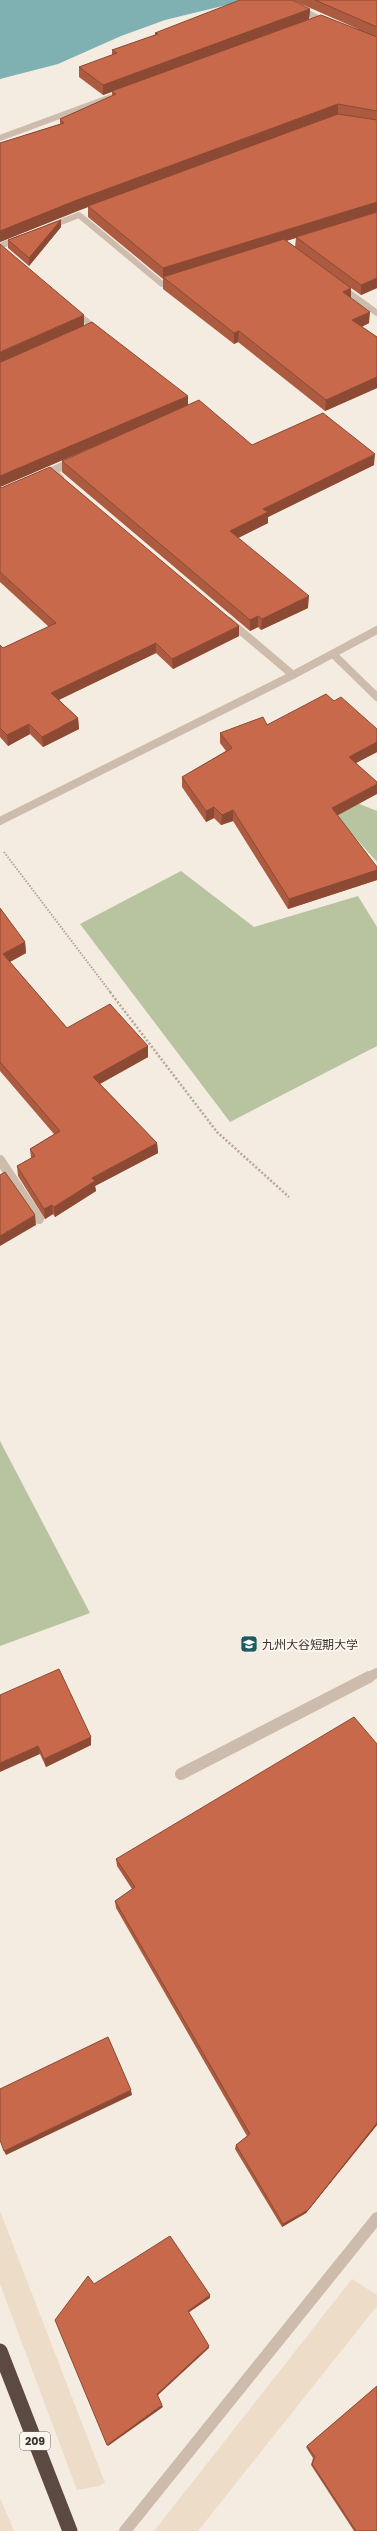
<svg xmlns="http://www.w3.org/2000/svg" width="377" height="2531" font-family="Poppins,'Noto Sans JP',sans-serif">
<style>
.green{fill:#b8c4a0}
.plaza{fill:#ecdcc8}
.water{fill:#7fb0b2}
.lines{fill:none;stroke-linecap:round;stroke-linejoin:round}
.path-far1{stroke:#b9a596;stroke-width:2;stroke-dasharray:1.5 1.5;stroke-linecap:butt}
.path{stroke:#b9a596;stroke-width:2.5;stroke-dasharray:2 2;stroke-linecap:butt}
.minor-far3{stroke:#cdbbac;stroke-width:6}
.minor-far2{stroke:#cdbbac;stroke-width:8}
.minor-far1{stroke:#cdbbac;stroke-width:10}
.minor{stroke:#cdbbac;stroke-width:12}
.highway{stroke:#5c4a42;stroke-width:15}
.wall{fill:#ac5a40;fill-rule:evenodd}
.shaded-wall{fill:#8c4a34}
.building{fill:#c8694b;stroke:#8c4a34}
.labels{text-anchor:middle;dominant-baseline:central;stroke-width:4;stroke-linejoin:round;paint-order:stroke}
.shield{fill:#fbf5ee;stroke:#756b66;stroke-width:1}
.shield-label{font-size:11px;font-weight:bold;fill:#3b302b}
.poi-label{font-size:12px;fill:#3b302b;stroke:#fbf5ee;text-anchor:start}
</style>
<rect width="100%" height="100%" fill="#f4ebe1"/>
<path class="green" d="M342,797L377,811V862L353,835L306,840Z
M181,871L254,927L358,896L377,927V1046L230,1122L80,924Z
M0,1441L90,1613L0,1646Z"/>
<path class="plaza" d="M0,2211L105,2483L99,2486L77,2490L0,2284Z
M352,2279L377,2295V2306L198,2531H154Z
M0,2498L14,2531H0Z"/>
<path class="water" d="M0,0H241L243,1L165,20L121,36L58,64L0,79Z"/>
<g class="lines">
<path class="path-far1" d="M4,852L111,993"/>
<path class="path" d="M110,992L217,1132L289,1197"/>
<path class="minor-far3" d="M282,0L326,22
M0,138L111,97
M48,227L79,215L162,284L176,280
M0,246L20,238
M340,286L377,313
M74,311L99,331"/>
<path class="minor-far2" d="M60,478L52,471L74,461
M229,621L293,675
M333,654L377,697
M0,821L293,675L377,630"/>
<path class="minor-far1" d="M0,1160L39,1219
M367,1678L377,1673"/>
<path class="minor" d="M181,1774L369,1677
M125,2531L377,2218"/>
<path class="highway" d="M0,2351L70,2531"/>
</g>
<path class="wall" d="M292,0H377V288L361,295L351,288V298L369,323L362,327L377,337V388L325,411L238,342L234,344L163,289V279L88,217V207L0,242V143L60,124V119L112,96V92L103,95L79,77V67L112,55V50L155,35V33L310,9L309,19L358,29ZM296,238L295,247L286,241Z
M61,220V227L29,266L8,248V240Z
M84,326L188,405L252,445L374,465L268,517V523L238,538L308,608L261,630L258,627L250,631L62,472V461L121,435L0,487Z
M0,487L239,626V636L173,669L156,653L59,700L78,718L79,729L43,747L30,734L8,746L0,737V645L3,648L49,627L0,582Z
M334,701L377,729V752L356,763L337,816L377,867V880L288,909L233,821L221,825L214,818L206,822L182,787V777L226,751L220,743V733L267,725Z
M0,908L25,942L26,953L10,962L67,1028L148,1046V1057L100,1084L157,1143L158,1153L95,1186L96,1191L55,1217L53,1214L45,1219L18,1176L17,1166L31,1158L30,1149L54,1134L0,1071Z
M0,1695L91,1737V1745L46,1767L40,1754Z
M377,1744V2125L306,2213L282,2227L235,2149L236,2145L247,2136L116,1908L115,1901L132,1889L117,1866L116,1859Z
M377,2386V2531H354L311,2465L313,2458L306,2447Z"/>
<path class="shaded-wall" d="M310,9L309,19L103,95V85Z
M338,104V114L77,211L0,242V231L77,200Z
M377,202V213L165,278L163,277V279V268Z
M61,220V227L29,266V258Z
M377,278V288L361,295V285Z
M351,288V300L343,292Z
M370,312L369,323L351,331L352,320Z
M84,315V326L0,363V352Z
M239,331L238,342L234,344V333Z
M377,377V388L325,411L326,400Z
M188,396V406L0,487V476Z
M375,454L374,465L268,517V523L230,542V531L263,509Z
M309,596L308,608L261,630L262,619Z
M258,616V627L250,631V620Z
M239,626V636L173,669L172,659Z
M156,643V653L52,703L51,693Z
M78,718L79,729L43,747L42,737Z
M29,724L30,734L8,746L7,735Z
M377,742V752L348,767L349,757Z
M377,784V794L331,819L332,808Z
M214,807V818L206,822V811Z
M233,810V821L221,825L222,815Z
M377,870V880L288,909L289,899Z
M25,942L26,953L4,965L3,954Z
M148,1046V1057L94,1087L93,1077Z
M157,1143L158,1153L95,1186L96,1191L55,1217L54,1207L92,1178Z
M52,1205L53,1214L45,1219L44,1209Z
M35,1215L36,1225L0,1246V1236Z
M91,1737V1745L46,1767L44,1759Z
M38,1746L40,1754L0,1772V1763Z
M131,2090L132,2095L6,2155L4,2151Z
M377,2123V2125L306,2213L282,2227L283,2224Z
M210,2295V2298L188,2313V2311Z
M209,2346V2348L157,2396V2394Z
M162,2405L163,2407L108,2446L107,2445Z"/>
<path class="building" d="M240,0H292L310,9L103,85L79,67L117,53L112,50L158,34L155,33Z
M315,0H377V27Z
M321,15L377,37V111L338,104L77,200L0,231V143L64,123L60,119L116,94L112,91Z
M338,114L377,120V202L163,268L88,206Z
M377,212V278L361,285L296,237Z
M61,220L29,258L8,240Z
M284,239L351,288L343,292L370,312L352,320L377,337V377L326,400L239,331L234,333L163,277Z
M0,244L84,315L0,352Z
M92,322L188,396L0,476V362H1Z
M199,400L252,445L323,413L375,454L263,509L268,512L230,531L309,596L262,619L258,616L250,620L62,461Z
M50,467L239,626L172,659L156,643L51,693L78,718L42,737L29,724L7,735L0,728V645L3,648L56,623L0,572V487L1,488Z
M326,694L334,701L341,697L377,729V742L349,757L377,782V784L332,808L377,867V870L289,899L233,810L222,815L214,807L206,811L182,777L232,748L220,733L263,717L267,725Z
M0,908L25,942L3,954L67,1028L110,1004L148,1046L93,1077L157,1143L92,1178L95,1181L54,1207L52,1205L44,1209L17,1166L35,1156L30,1149L60,1131L0,1062Z
M5,1172L35,1215L0,1236V1175Z
M59,1669L91,1737L44,1759L38,1746L0,1763V1695Z
M354,1717L377,1744V2123L308,2210L283,2224L236,2145L250,2134L115,1901L135,1887L116,1859Z
M108,2037L131,2090L4,2151L0,2140V2089Z
M170,2236L210,2295L188,2311L209,2346L157,2394L162,2405L107,2445L55,2320L88,2276L94,2284Z
M377,2386V2531H356L312,2464L315,2457L307,2446Z"/>
<defs>
<g id="university-square" transform="scale(0.9)"><rect x="-9" y="-9" width="18" height="18" rx="4" fill="#1f5a5e" stroke="#fbf5ee"/><path d="M0-5L7-2L0 1L-7-2ZM-4 1L0 2.5L4 1V4Q0 6-4 4Z" fill="#fff"/></g>
</defs>
<g fill-rule="evenodd">
<use href="#university-square" x="249" y="1644"/>
</g>
<g class="labels">
<rect class="shield" x="20" y="2432" width="30" height="18" rx="3"/>
<g class="shield-label">
<text x="35" y="2441">209</text>
</g>
<g class="poi-label">
<text x="262" y="1644">九州大谷短期大学</text>
</g>
</g>
</svg>
